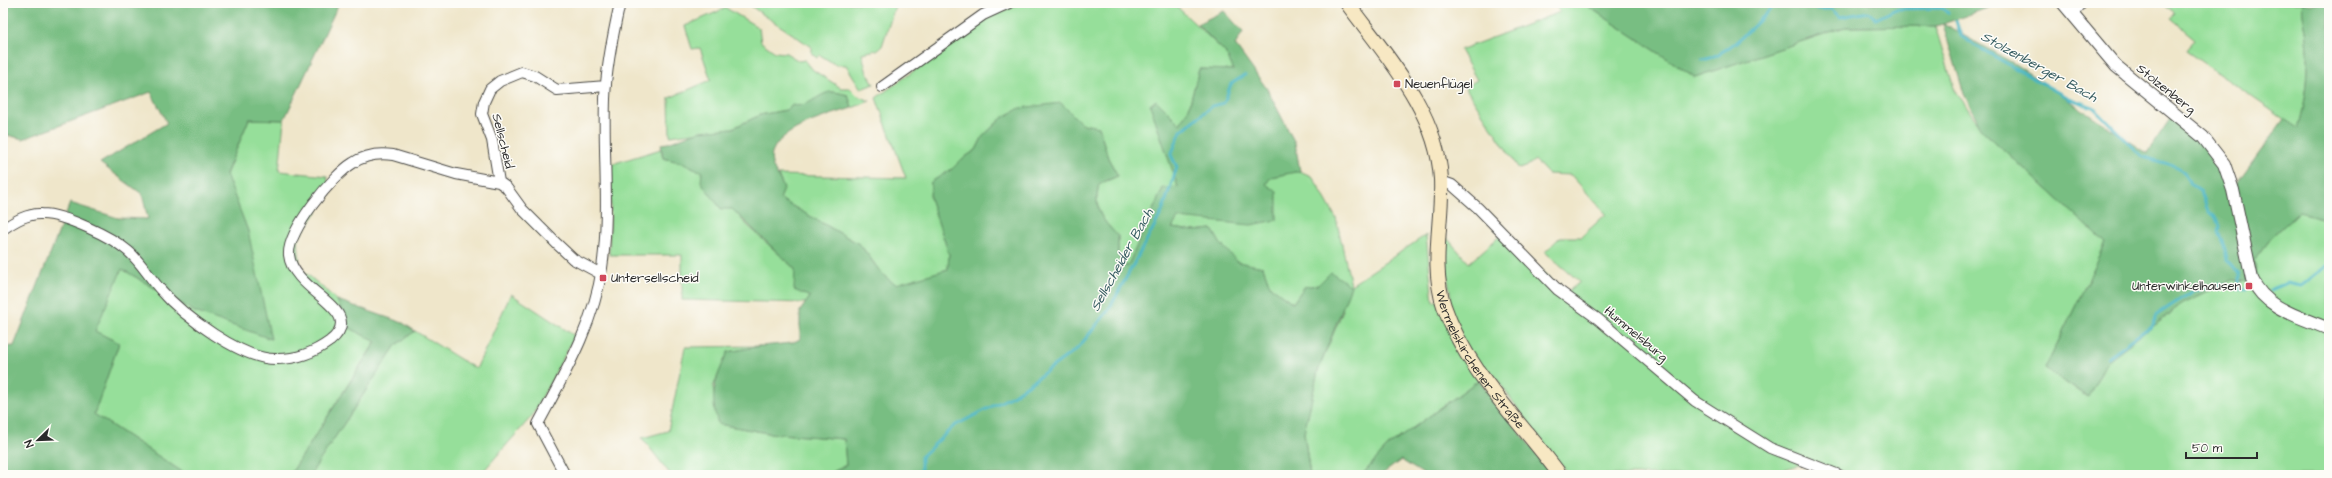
<svg xmlns="http://www.w3.org/2000/svg" width="2332" height="478" font-family="'Architects Daughter',sans-serif">
<style>
.green{fill:#96df9a;stroke:#608562}
.forest{fill:#78be82;stroke:#527456}
.lines{fill:none;stroke-linecap:round;stroke-linejoin:round}
.stream{stroke:#49b6c4;stroke-width:3}
.minor-casing{stroke:#484743;stroke-width:12}
.tertiary-casing{stroke:#484743;stroke-width:14}
.secondary-casing{stroke:#484743;stroke-width:16}
.minor{stroke:#fff;stroke-width:10}
.tertiary{stroke:#fff;stroke-width:12}
.secondary{stroke:#f7e8c3;stroke-width:14}
.poi-dot{fill:#d1495b;stroke:#fdfcf7;stroke-width:1.5}
.labels{text-anchor:middle;dominant-baseline:central;stroke-width:3;stroke-linejoin:round;paint-order:stroke}
.poi-label{font-size:13px;fill:#2b2b2b;stroke:#fdfcf7;text-anchor:start}
.street-label{font-size:13px;fill:#2b2b2b;stroke:#fdfcf7}
.water-label{font-size:14px;font-style:italic;fill:#365c61;stroke:#fdfcf7}
</style>
<rect width="100%" height="100%" fill="#fdfcf7"/>
<filter id="ink" filterUnits="userSpaceOnUse"><feTurbulence type="fractalNoise" baseFrequency=".025" numOctaves="2"/><feDisplacementMap in="SourceGraphic" scale="8" xChannelSelector="R" yChannelSelector="G"/><feConvolveMatrix kernelMatrix="1 2 1 2 8 2 1 2 1" color-interpolation-filters="sRGB"/></filter>
<filter id="wash" filterUnits="userSpaceOnUse"><feTurbulence type="fractalNoise" baseFrequency=".012" numOctaves="4" result="noise"/><feDisplacementMap in="SourceGraphic" scale="16" xChannelSelector="R" yChannelSelector="G"/><feGaussianBlur stdDeviation="0.9" result="paint"/><feColorMatrix in="noise" values="0 0 0 0 0 0 0 0 0 0 0 0 0 0 0 0 0 1.4 0 .05"/><feComposite in="paint" operator="in"/></filter>
<g filter="url(#wash)">
<rect width="100%" height="100%" fill="#efe6ca"/>
<path class="green" d="M747,3H896L882,46L877,50L862,53L866,70L874,84L861,89L846,65H836L820,55L817,58L812,54V48C790,31 769,20 747,3Z
M1021,3H1173L1225,52L1234,70L1199,69L1189,108L1180,124L1156,100L1178,188H1163L1127,267L1118,254V236C1101,219 1093,209 1099,184L1118,176L1108,158L1099,127L1082,124L1061,103L1002,118L983,136L976,150L962,159L952,169L931,182L930,198L949,254L948,269L896,285C877,274 874,259 859,244L780,199L784,189L778,175L906,178L876,98L990,16Z
M1553,3H1583L1695,77L1845,27L1935,26L1954,88L1982,130L2106,243L2045,369L2087,397L2102,369L2095,350L2122,349L2183,303L2232,280L2258,281L2254,261L2272,237L2299,212L2329,220V475H1852L1813,461L1764,475H1570L1532,428L1491,371L1387,447L1362,475H1310L1304,433L1318,371L1343,310L1331,272L1318,285L1304,287L1293,303L1270,286L1263,267L1238,263L1220,243L1212,229L1194,231L1172,228L1177,218L1199,219L1266,184L1271,177L1300,171L1313,177L1336,218L1351,285L1426,235L1433,302L1451,297L1445,264L1446,237L1469,263L1501,235L1566,293L1580,282L1545,252L1560,237H1581L1606,214L1571,175L1548,174L1535,160L1526,167L1519,169L1465,87L1477,80L1460,50L1560,12Z
M2162,3H2303C2301,15 2306,25 2307,37C2310,67 2307,100 2298,129L2186,51L2195,39L2171,19L2175,14Z
M726,8L759,28L761,42L775,52L786,53L799,61L805,60L813,70L841,88H850L858,96L870,101L852,108L848,95C843,94 837,92 832,92C819,93 809,109 791,105L786,110L760,115L733,128L670,136L669,98L711,80L700,48L692,49L685,26Z
M249,119L284,120L279,171L327,176L330,193L298,239L300,268L337,300L348,327L376,341L290,475H187L94,414L119,343L94,331L122,269L195,312L248,231L226,175Z
M661,149L663,158L684,163L702,172L744,222L795,269L810,297L806,303L682,300V255H609L612,164Z
M511,294L575,336L532,416L480,475H310L396,345L415,331L476,369Z
M761,346L728,352L713,387L718,424L768,433L844,439L846,465L827,475H671L642,438L668,431L685,347Z"/>
<path class="forest" d="M3,3H339L284,120L249,119L226,174L248,231L271,339L195,312L122,269L95,331L119,343L94,414L187,475H3V347L14,346L70,203L118,218L148,219L142,194L100,163L167,123L151,92L23,139L3,134Z
M1583,3H2001L1943,24L2015,64L2147,153L2174,113L2203,137L2233,189L2284,119L2298,128C2307,100 2310,67 2307,37C2306,25 2301,15 2303,3H2329V220L2299,212L2272,237L2254,261L2258,281L2232,280L2183,303L2107,361L2088,397L2045,369L2106,243L1982,130L1964,94L1943,24L1935,26L1845,27L1695,77Z
M1224,11L1243,32L1235,45L1267,89L1295,143L1300,171L1271,177L1266,184L1277,192V220L1251,225L1178,218L1172,228L1194,231L1212,229L1220,243L1238,262L1263,267L1270,286L1293,303L1304,287L1318,285L1331,272L1351,286L1318,371L1304,433L1310,475H827L846,465L844,439L768,433L718,424C709,394 715,380 728,352L761,346L792,343L800,339V311L810,297L794,290L795,269L732,209H721L701,182L702,172L684,163L663,158L661,144L668,143L700,131L733,128L760,115L786,110L791,105C809,109 819,92 832,92C837,92 843,94 848,95L852,108C829,116 760,132 773,167C775,173 782,182 784,189L780,199L859,244C873,259 878,275 896,284L948,269L949,254L930,198L931,182L952,169L962,159L976,150L983,136L1002,118L1020,108L1061,103L1082,124L1099,127L1108,158L1118,176L1099,184C1093,209 1101,219 1118,236V254L1127,267L1163,188L1178,187L1150,105L1156,100L1180,124L1189,108L1199,69L1234,70L1225,52L1197,24Z
M337,300L403,323L415,331L396,345L310,475H290L376,342L348,327Z
M1479,380L1553,475H1425L1401,460L1381,475H1362L1387,447Z"/>
<g class="lines">
<path class="stream" d="M1788,3H1806L1818,9H1831L1840,17L1869,12L1876,19L1896,9L1942,8L1948,13
M1956,21L1961,36L1976,46L2068,98L2093,107L2143,157L2166,163L2184,172L2190,184L2201,192L2208,211L2216,218L2219,226L2218,232L2225,249L2227,260L2239,274V288
M1702,60C1728,56 1757,22 1777,3
M2270,290L2287,283L2301,286C2312,279 2315,272 2329,266
M2108,357L2151,326L2158,314L2195,290L2220,285L2246,289
M921,475V457L954,426L1014,395L1078,348L1108,311L1162,212L1177,167L1171,155L1181,131L1212,106L1224,103L1231,84L1245,75"/>
</g>
</g>
<g filter="url(#ink)">
<g class="lines">
<g class="minor-casing">
<path id="minor" d="M2073,14L2082,3
M882,87L983,15L1009,3
M1441,181L1452,185L1478,208L1558,290L1598,319L1695,401L1770,448L1839,475
M499,182L492,140L482,114L484,102L490,89L500,81L522,72L535,76L557,90L606,86
M3,229C15,221 28,213 42,214C64,214 112,237 128,251C141,262 149,277 160,289C182,315 243,361 278,359C297,359 315,352 330,341C369,310 293,293 289,255C287,231 333,175 353,163C365,155 379,153 393,155L456,174L499,182L506,187L522,209L557,244L573,259L601,274
M565,475L538,424C564,375 594,324 602,268C610,212 603,155 605,99C606,67 613,34 620,3"/>
</g>
<g class="tertiary-casing">
<path id="tertiary" d="M2063,3L2116,66L2203,137L2224,164L2233,190L2252,279C2265,309 2301,317 2329,329"/>
</g>
<g class="secondary-casing">
<g id="secondary">
<path id="s1" d="M1347,3C1386,56 1437,110 1441,179C1443,221 1430,264 1444,306C1466,371 1520,420 1560,475"/>
</g>
</g>
<use href="#minor" class="minor"/>
<use href="#tertiary" class="tertiary"/>
<use href="#secondary" class="secondary"/>
</g>
</g>
<g class="poi-dot">
<rect x="1393" y="80" width="8" height="8" rx="2"/>
<rect x="599" y="274" width="8" height="8" rx="2"/>
<rect x="2245" y="282" width="8" height="8" rx="2"/>
</g>
<g class="labels">
<g class="poi-label">
<text x="1405" y="84">Neuenflügel</text>
<text x="611" y="278">Untersellscheid</text>
<text x="2241" y="286" text-anchor="end">Unterwinkelhausen</text>
</g>
<g class="street-label">
<text transform="translate(2166 89) rotate(39)">Stolzenberg</text>
<text transform="translate(503 141) rotate(76)">Sellscheid</text>
<text transform="translate(1636 334) rotate(40)">Hummelsburg</text>
<text stroke="none"><textPath href="#s1" startOffset="395">Wermelskirchener Straße</textPath></text>
</g>
<g class="water-label">
<text transform="translate(2039 67) rotate(29)">Stolzenberger Bach</text>
<text transform="translate(1122 260) rotate(-61)">Sellscheider Bach</text>
</g>
</g>
<rect width="2332" height="478" fill="none" stroke="#fdfcf7" stroke-width="16"/>
<g transform="translate(38 440) rotate(247)" stroke="#fdfcf7" stroke-width="3" paint-order="stroke">
<path d="M0-3L7 15L0 10L-7 15Z" fill="#2b2b2b"/>
<text y="-6" font-size="11" font-weight="bold" text-anchor="middle" fill="#2b2b2b">N</text>
</g>
<path d="M2186 452v6h71v-6" fill="none" stroke="#2b2b2b" stroke-width="2"/>
<text x="2192" y="452" font-size="12" fill="#2b2b2b" stroke="#fdfcf7" stroke-width="3" paint-order="stroke">50 m</text>
</svg>
